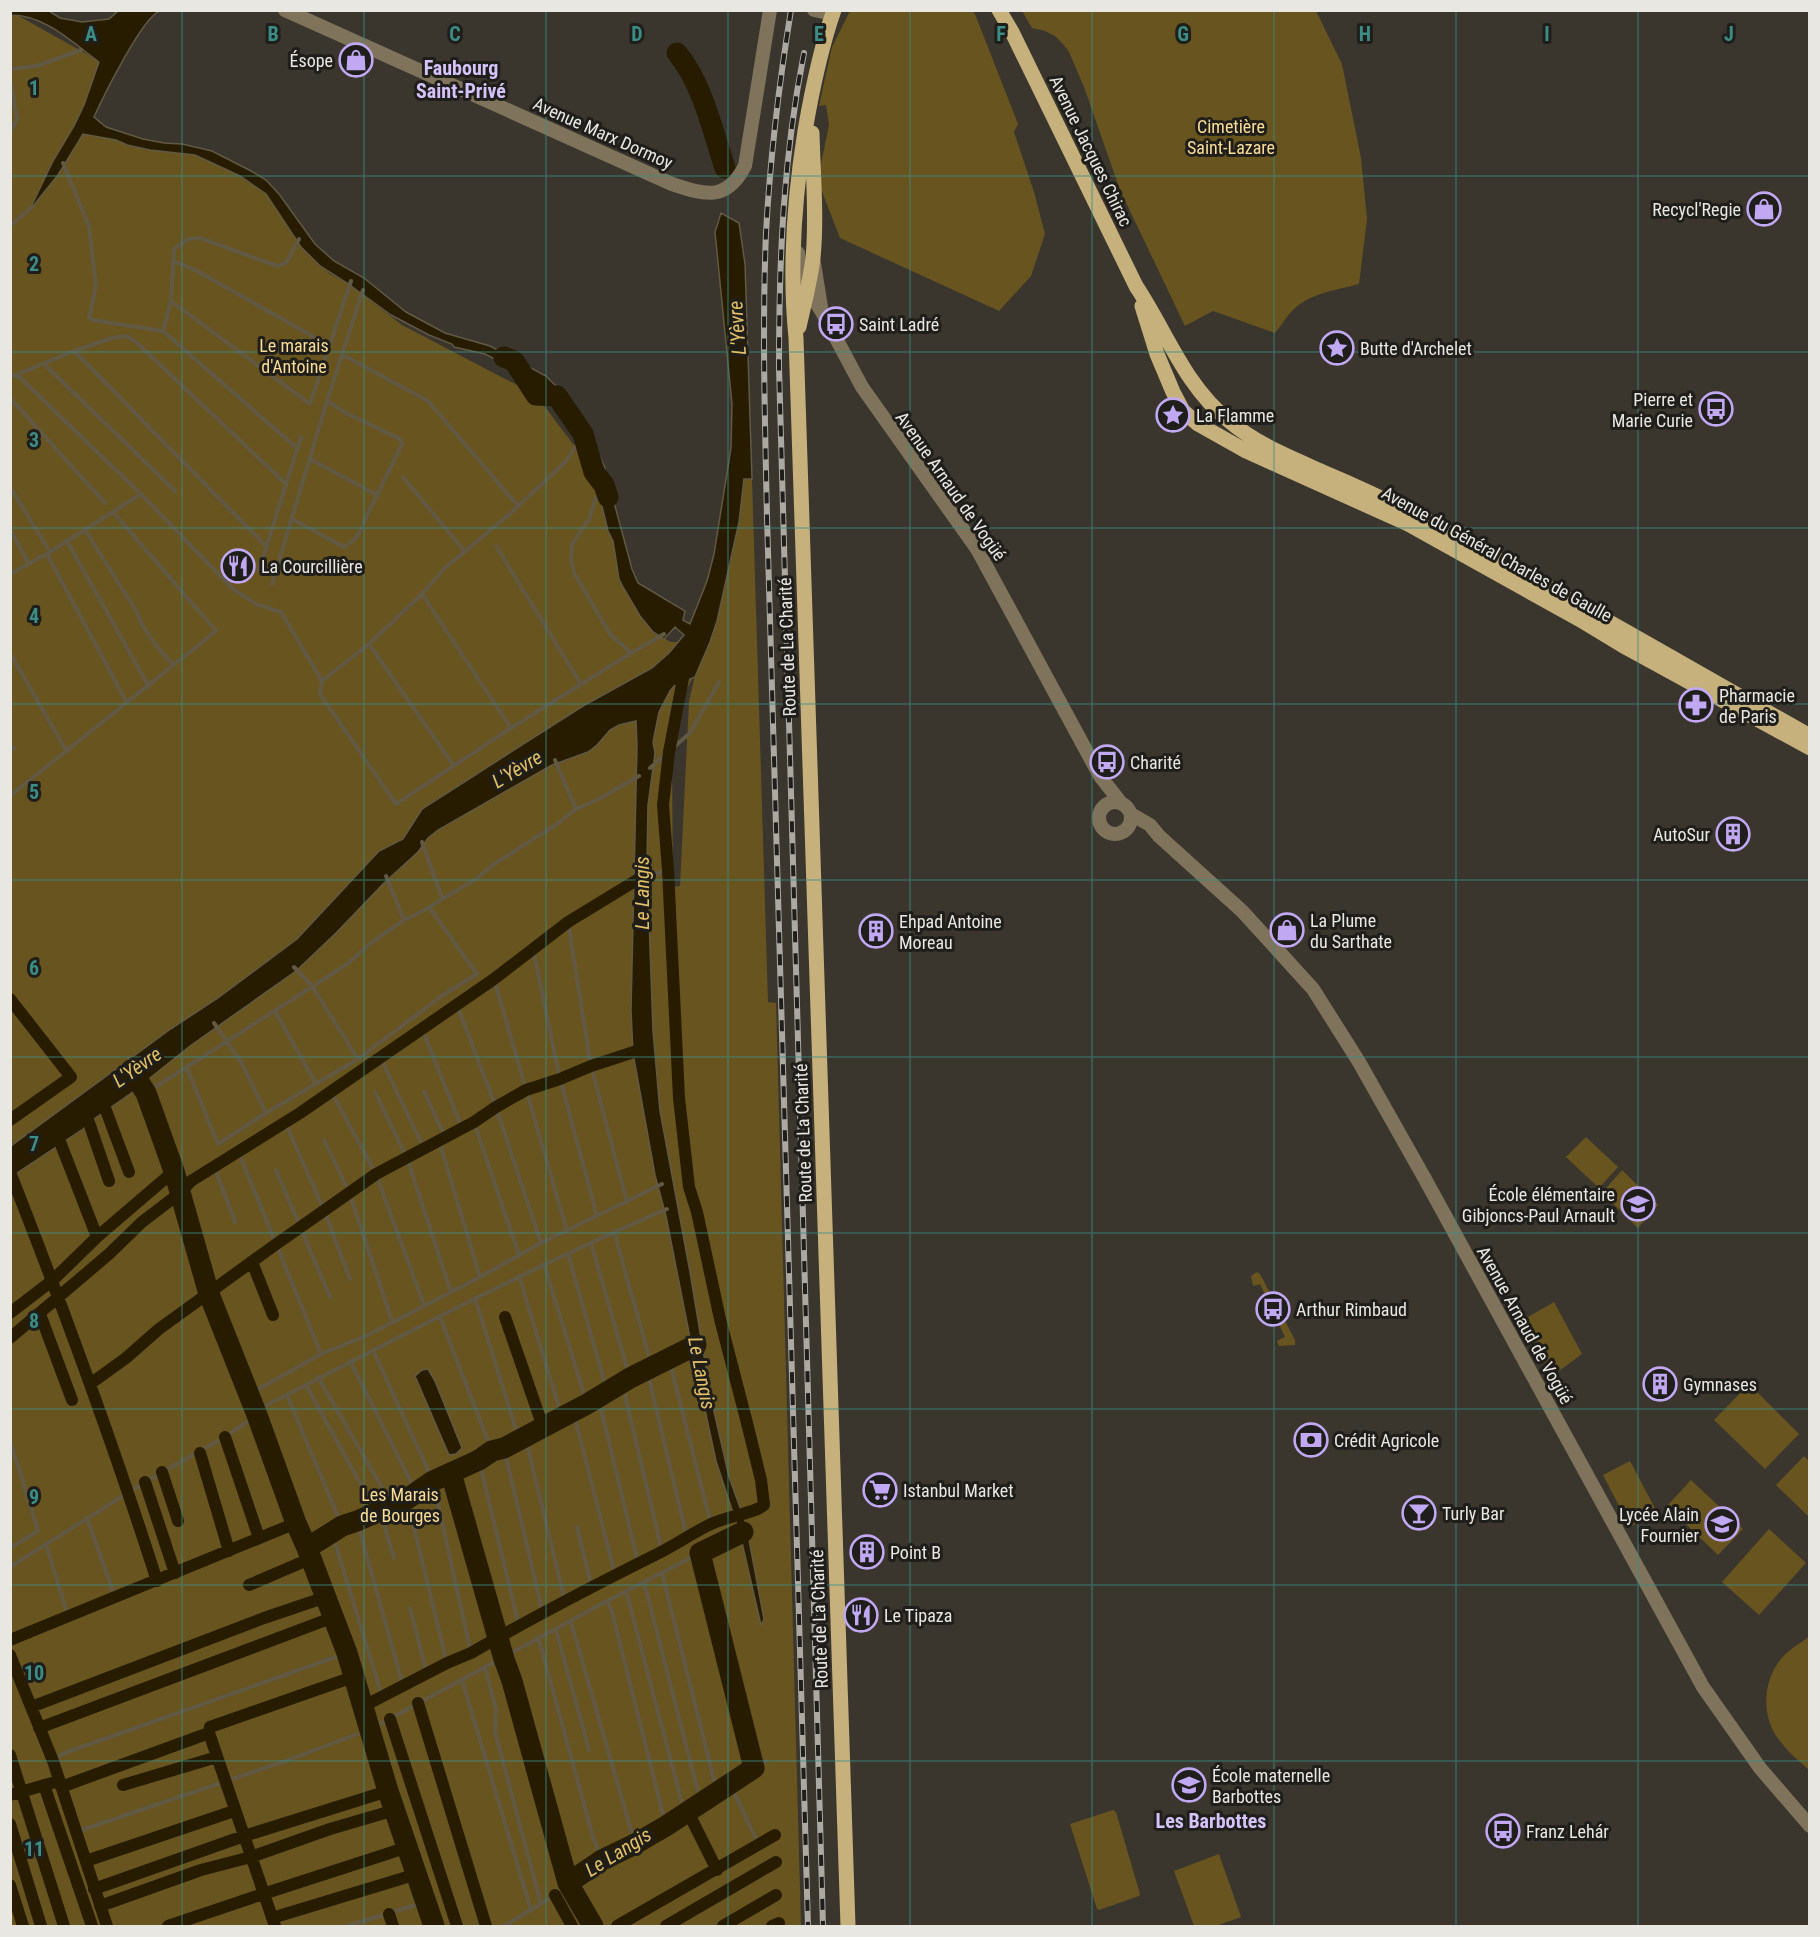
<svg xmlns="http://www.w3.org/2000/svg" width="1820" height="1937" font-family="'Roboto Condensed',sans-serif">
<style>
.green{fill:#68541f;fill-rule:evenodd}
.water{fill:#271c00;stroke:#615944;stroke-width:1.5}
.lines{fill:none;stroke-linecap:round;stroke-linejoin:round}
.stream{stroke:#615944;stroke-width:4}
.canal{stroke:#271c00;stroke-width:12}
.river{stroke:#271c00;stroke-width:21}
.minor{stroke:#7f745b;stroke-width:14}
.major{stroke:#c6b17c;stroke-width:15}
.rail-casing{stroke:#aca9a3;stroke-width:6}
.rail{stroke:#1f1e1a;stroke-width:4;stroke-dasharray:11;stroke-linecap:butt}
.grid{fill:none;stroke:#3b8d85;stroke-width:1.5;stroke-opacity:0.55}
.labels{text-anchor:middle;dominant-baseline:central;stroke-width:6;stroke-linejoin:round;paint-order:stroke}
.poi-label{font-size:18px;fill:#e9e7e2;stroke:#1f1e1a;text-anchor:start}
.park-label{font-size:18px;fill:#fade98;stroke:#1f1e1a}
.street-label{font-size:18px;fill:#e9e7e2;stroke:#1f1e1a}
.neighbourhood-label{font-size:20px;font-weight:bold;fill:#d5c3fc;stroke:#1f1e1a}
.water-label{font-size:20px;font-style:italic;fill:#e3c065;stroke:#1f1e1a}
.grid-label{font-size:20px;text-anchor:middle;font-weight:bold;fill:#3b8d85;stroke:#1f1e1a;stroke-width:6;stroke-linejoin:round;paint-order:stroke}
</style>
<rect width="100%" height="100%" fill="#3a362e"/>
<path class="green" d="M972,10L975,14L1018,124L1014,132L1034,192L1045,234L1031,276L999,311L840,238L821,189V164L829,125L826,105L819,106L832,47L850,11Z
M1022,11H1316L1342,64L1361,158L1367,219L1359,284C1337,290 1310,293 1293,310C1286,317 1281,326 1275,333L1213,311L1185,326L1120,190L1084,87L1069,52L1063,44L1055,36L1045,31L1032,28Z
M17,15L108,66L82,124L127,145L150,150L195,155L240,176L266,194L301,247L330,274L347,283L402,325L536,395L594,472L632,593L655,634L671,642H704L744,479H752L768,1002L776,1003L801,1926H11L10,16ZM696,671L689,701L680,886L673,887L672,761L683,696Z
M1586,1137L1618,1167L1599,1188L1566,1157Z
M1622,1170L1658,1205L1638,1228L1602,1193Z
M1257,1272L1260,1274L1295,1340V1345L1279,1346L1277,1341L1285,1337L1260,1284L1253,1286L1251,1276Z
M1554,1302L1582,1354L1552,1376L1521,1321Z
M1749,1384L1799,1434L1765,1469L1714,1420Z
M1804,1456L1809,1461V1517L1776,1485Z
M1630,1461L1657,1512L1630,1527L1603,1475Z
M1691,1480L1743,1529L1718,1555L1667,1506Z
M1769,1529L1806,1563L1759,1615L1722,1582Z
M1809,1637V1770C1799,1761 1788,1752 1780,1741C1761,1718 1762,1682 1781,1659C1789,1649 1799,1644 1809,1637Z
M1113,1810L1116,1812L1140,1894L1139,1896L1099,1910L1097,1909L1070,1824Z
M1219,1854L1241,1917L1216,1926H1194L1174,1871Z"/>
<path class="water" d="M11,10L49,11L60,18L82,22L109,19L118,11H160C143,16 103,97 94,117L106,127L143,139L164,143L182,144L212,151L253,172L266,180L279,194L315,244L334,261L364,278L406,312L445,333L490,346L546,376L567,397L593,441L605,468L608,486L612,495L632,569L638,583L685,611L683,620L690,624L707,581L714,554L731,448L732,404L715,232L721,213L739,223L745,264L752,479H744L739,522L717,621L710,642L695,677L674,686L670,691L659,712L653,742L655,753L648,805L647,863L653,1031L660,1111L690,1272L711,1398L729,1477L746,1524L764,1619L761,1625L740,1534L716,1461L694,1358L666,1216L655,1175L633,1053L631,1011L637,746L636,721L619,725L610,730L597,745L588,752L552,765L438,830L428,838L418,852L383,884L336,933L296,971L190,1046L130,1094L94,1119L83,1129L11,1177V1146L172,1028L218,998L297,939L379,851L403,839L422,809L583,706L652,668L669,653L684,635L675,627L664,639L653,632L640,616L623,587L619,579L613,541L608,531L592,465L554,399L532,380L499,361L485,354L454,347L452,344L429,335L391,315L347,283L320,266L301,247L266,194L240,176L195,155L150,150L127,145L116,140L83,134L58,175L29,211L53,161L74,126L84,105L99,62C73,43 45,15 11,15Z
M428,1369L435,1381L462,1448L456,1454L449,1455L415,1376L422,1370Z"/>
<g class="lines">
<path class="stream" d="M10,69L37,66L81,50
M10,77L17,119L10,133
M63,163L89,226L96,286L89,318L93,320L163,331L298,449
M10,226L32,207
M174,261L197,271L330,346
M171,301L310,404L351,281
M163,331L171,301L174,249L188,239L200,238L277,266L286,263L299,239
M74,351L267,547
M343,355L428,401L518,506
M44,364L175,491
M10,374L19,377L141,494L233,589L256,604L281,612L322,681L320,694L396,804L511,728
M16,375L74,351L112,338L126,336L136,342L286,484
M10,398L105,503
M310,459L377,495
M403,477L465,552
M10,487L50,552
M602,489L596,498L589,519L572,544L571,558L574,573L610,634L631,653
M292,519L344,547L356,538L402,444L400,439L346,413L327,401
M10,529L29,564
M85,530L137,612C143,632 160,650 173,665
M67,541L149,687
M496,546L581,684
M47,554L127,703
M259,570L301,437
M10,574L50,552L141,494
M272,584L327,401L363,290
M422,594L511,728L631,653L664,634
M369,644L454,766
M10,653L67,752
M322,681L369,644L422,594L445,568L512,512L565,462L581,438
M10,744L14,749
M555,760L576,809
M650,768L690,733L719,682
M10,796L216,631L113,512
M422,842L442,898
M386,876L404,920
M643,878L668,870
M568,922L591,1066L627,1202
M533,949L560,1079L597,1216
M294,967L312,986L358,1059
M494,979L567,1231
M457,1005L496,1107L541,1243
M275,1011L316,1084
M214,1023L241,1062L266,1113
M422,1029L462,1128
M381,1059L424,1148
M187,1068L218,1144L266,1113L358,1059L443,995L477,974L429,907
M331,1091L376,1174L424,1305
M424,1091L445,1137
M375,1092L407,1158L451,1292
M146,1093L346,965L371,943L404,920L421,912L476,879L493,865L557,824L576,809L599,799L639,776
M285,1122L324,1210L350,1279
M474,1122L519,1255
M324,1140L349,1192L392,1321
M439,1141L480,1277
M238,1151L321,1354
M214,1166L235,1222
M276,1170L330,1297
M614,1232L652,1367
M591,1243L630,1378
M568,1254L607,1391
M544,1264L587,1404
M519,1276L562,1417
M475,1298L519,1439
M440,1317L492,1451
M373,1350L433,1481L471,1653
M669,1359L711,1524
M350,1361L416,1492
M647,1370L687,1538
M318,1377L392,1505
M622,1383L662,1551
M306,1385L371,1503L380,1511L394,1558
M248,1395L321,1354L368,1335L480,1277L541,1243L662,1184
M287,1395L342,1526
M598,1397L638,1562
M573,1411L615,1574
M525,1436L565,1601
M10,1440L38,1531L10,1548
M504,1448L543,1614
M479,1460L519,1626
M407,1499L447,1663
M87,1518L115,1597
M357,1521L403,1686
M577,1527L592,1588
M332,1533L382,1696
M46,1544L68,1616
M10,1567L145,1482L225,1437L257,1415L263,1407C396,1339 529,1268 667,1209
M662,1573L717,1792
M644,1582L701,1803
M626,1591L685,1814
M607,1601L612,1612L666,1826
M410,1608L427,1674
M571,1622L635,1844
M556,1630L589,1750
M539,1640L593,1837L602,1860
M485,1668L496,1709L495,1732L541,1904
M462,1680L531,1910
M53,1761L62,1754L347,1653
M754,1768L767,1761
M730,1784L759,1845
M76,1832L291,1759L371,1729L607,1601L700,1553
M347,1926L426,1902
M504,1926L555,1895L568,1883"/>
<path class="canal" d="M10,999L71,1077L10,1120
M101,1097L129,1172
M84,1108L109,1181
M55,1129L97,1237L174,1171
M10,1172C63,1307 113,1443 157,1581
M252,1262L273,1315
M10,1313L53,1280L97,1237
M40,1314L72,1400
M505,1317L543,1427
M10,1338L109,1254L142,1222L180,1193L191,1181L300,1113L494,979L568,922L640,878
M90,1384L126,1358L159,1329L275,1245L376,1174L474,1122L496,1107L526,1090L560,1079L591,1066L643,1049
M225,1437L259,1538
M200,1453L229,1551
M162,1472L178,1521
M145,1482L175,1573
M249,1585L312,1558
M10,1640L296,1523
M10,1655L53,1761L107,1926
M418,1703L486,1926
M31,1707L264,1618L326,1597
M362,1707L447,1663L471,1653C533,1617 597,1584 661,1552C678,1543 693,1533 709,1525C723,1517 756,1513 764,1505L761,1480L746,1419L720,1319L697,1212L689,1187L679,1098L668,870L663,805L669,752L685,668
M390,1719L457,1926
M39,1728L334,1617
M209,1733L275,1926
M10,1755L64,1926
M44,1785L92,1926
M123,1785L217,1757
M61,1787L209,1733L210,1727L353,1677
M10,1795L52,1783
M688,1812L717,1870
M10,1824L41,1926
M86,1861L234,1811
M10,1885L23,1926
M94,1889L244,1836L388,1791
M555,1895L572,1926
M100,1906L201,1870L251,1857L330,1829L395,1810
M389,1914L393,1926
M272,1918L417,1874
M168,1926L263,1894L408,1847
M617,1926L775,1835
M666,1926L776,1862
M723,1926L776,1895
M772,1926L779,1923"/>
<path class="river" d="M677,53C702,82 713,132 725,168
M504,357L514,361L536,395L557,396L583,434L594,472L604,485L608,497
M131,1070L146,1093L174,1171L209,1294L257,1415L296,1523L307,1548L347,1653L388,1791L434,1926
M451,1473L504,1659L512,1681L568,1883L593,1926
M307,1548L342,1526L357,1521L407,1499L433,1481L479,1460L492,1451L504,1448L587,1404L630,1378L696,1345
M568,1883L602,1860L635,1844L666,1826L754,1768L700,1553L743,1532"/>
<path class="minor" d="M285,10L672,184C705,195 726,202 745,166L770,10
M814,10L833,14
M798,253L800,269L808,290L822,312L862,387L977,549L1100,776L1121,803
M814,263L821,307
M1099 818a16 16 0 1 1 32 0a16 16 0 1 1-32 0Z
M1131,814L1150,825L1159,836L1242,911L1313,989L1359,1062L1425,1179L1703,1687L1760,1768L1810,1826"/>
<path class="major" d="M834,10C820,50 812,90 805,131C794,200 789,269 796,338L848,1926
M999,10L1012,32L1136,286C1166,331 1185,386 1228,420C1256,444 1289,457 1323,472C1354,485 1384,499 1414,514C1453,534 1491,556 1529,577C1623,629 1716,683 1810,736
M1142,306L1157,354L1173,392L1183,411L1198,424L1246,451L1408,524L1584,622L1627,648L1810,748
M799,327C804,304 810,282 813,258C817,217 813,174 812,133"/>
<g class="rail-casing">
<path id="rail" d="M791,10C779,84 770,159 766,233C762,328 765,422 767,517L808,1926
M804,53C783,159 779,259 779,367L823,1926"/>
</g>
<use href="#rail" class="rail"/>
</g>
<path class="grid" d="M182,10V1926M364,10V1926M546,10V1926M728,10V1926M910,10V1926M1092,10V1926M1274,10V1926M1456,10V1926M1638,10V1926M10,176H1810M10,352H1810M10,528H1810M10,704H1810M10,880H1810M10,1057H1810M10,1233H1810M10,1409H1810M10,1585H1810M10,1761H1810"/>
<defs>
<g id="shop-ring" transform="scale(1.725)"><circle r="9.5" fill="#1f1e1a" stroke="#c0a8f3" stroke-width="1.5"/><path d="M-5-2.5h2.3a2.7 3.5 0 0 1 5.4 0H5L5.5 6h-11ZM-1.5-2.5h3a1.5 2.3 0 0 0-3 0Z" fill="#c0a8f3"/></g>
<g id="bus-ring" transform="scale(1.725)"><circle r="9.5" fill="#1f1e1a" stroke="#c0a8f3" stroke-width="1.5"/><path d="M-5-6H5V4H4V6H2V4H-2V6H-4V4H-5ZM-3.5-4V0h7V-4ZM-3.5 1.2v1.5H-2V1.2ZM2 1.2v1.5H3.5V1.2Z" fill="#c0a8f3"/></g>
<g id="sight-ring" transform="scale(1.725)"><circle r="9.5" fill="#1f1e1a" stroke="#c0a8f3" stroke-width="1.5"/><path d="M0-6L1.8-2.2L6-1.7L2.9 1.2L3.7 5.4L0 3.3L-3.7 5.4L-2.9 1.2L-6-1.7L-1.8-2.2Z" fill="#c0a8f3"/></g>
<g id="restaurant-ring" transform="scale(1.725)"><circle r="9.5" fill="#1f1e1a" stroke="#c0a8f3" stroke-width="1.5"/><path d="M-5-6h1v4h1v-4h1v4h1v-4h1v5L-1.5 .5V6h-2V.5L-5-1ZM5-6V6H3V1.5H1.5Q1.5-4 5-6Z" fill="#c0a8f3"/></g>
<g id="pharmacy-ring" transform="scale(1.725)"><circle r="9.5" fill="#1f1e1a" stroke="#c0a8f3" stroke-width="1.5"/><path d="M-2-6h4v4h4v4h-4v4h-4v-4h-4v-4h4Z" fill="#c0a8f3"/></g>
<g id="building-ring" transform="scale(1.725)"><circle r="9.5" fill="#1f1e1a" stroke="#c0a8f3" stroke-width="1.5"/><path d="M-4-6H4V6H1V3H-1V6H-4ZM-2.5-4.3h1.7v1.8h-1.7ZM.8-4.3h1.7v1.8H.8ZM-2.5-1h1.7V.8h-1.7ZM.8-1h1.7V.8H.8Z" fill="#c0a8f3"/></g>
<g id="school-ring" transform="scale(1.725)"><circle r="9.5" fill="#1f1e1a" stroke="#c0a8f3" stroke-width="1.5"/><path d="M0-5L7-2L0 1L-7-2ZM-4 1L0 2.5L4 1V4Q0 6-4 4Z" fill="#c0a8f3"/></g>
<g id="bank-ring" transform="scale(1.725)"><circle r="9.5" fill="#1f1e1a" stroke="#c0a8f3" stroke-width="1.5"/><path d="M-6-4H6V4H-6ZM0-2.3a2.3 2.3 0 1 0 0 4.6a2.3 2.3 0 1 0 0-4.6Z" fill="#c0a8f3"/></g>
<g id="supermarket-ring" transform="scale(1.725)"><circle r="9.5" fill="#1f1e1a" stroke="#c0a8f3" stroke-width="1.5"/><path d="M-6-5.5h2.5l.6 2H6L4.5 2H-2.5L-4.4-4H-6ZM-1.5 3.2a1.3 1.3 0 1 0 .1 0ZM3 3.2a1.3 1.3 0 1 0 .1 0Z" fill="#c0a8f3"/></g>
<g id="bar-ring" transform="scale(1.725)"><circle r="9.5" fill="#1f1e1a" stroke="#c0a8f3" stroke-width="1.5"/><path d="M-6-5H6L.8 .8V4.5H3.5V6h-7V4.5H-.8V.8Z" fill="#c0a8f3"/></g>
</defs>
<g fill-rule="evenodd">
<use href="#shop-ring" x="356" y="60"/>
<use href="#shop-ring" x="1764" y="209"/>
<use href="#bus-ring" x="836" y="324"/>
<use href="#sight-ring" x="1337" y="348"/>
<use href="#bus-ring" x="1716" y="409"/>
<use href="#sight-ring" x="1173" y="415"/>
<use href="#restaurant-ring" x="238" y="566"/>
<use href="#pharmacy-ring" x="1696" y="705"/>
<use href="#bus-ring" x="1107" y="762"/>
<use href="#building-ring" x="1733" y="834"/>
<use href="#shop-ring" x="1287" y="930"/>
<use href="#building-ring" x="876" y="931"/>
<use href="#school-ring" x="1638" y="1204"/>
<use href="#bus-ring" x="1273" y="1309"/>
<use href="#building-ring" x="1660" y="1384"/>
<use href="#bank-ring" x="1311" y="1440"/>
<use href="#supermarket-ring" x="880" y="1490"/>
<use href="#bar-ring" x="1419" y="1513"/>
<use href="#school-ring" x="1722" y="1524"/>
<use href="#building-ring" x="867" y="1552"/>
<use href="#restaurant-ring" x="861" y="1615"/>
<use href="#school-ring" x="1189" y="1785"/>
<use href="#bus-ring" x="1503" y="1831"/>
</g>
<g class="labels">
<g class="poi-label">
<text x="333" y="60" text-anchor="end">Ésope</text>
<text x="1741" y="209" text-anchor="end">Recycl'Regie</text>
<text x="859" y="324">Saint Ladré</text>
<text x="1360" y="348">Butte d'Archelet</text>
<text x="1693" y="399" text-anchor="end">Pierre et<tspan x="1693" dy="21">Marie Curie</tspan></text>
<text x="1196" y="415">La Flamme</text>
<text x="261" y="566">La Courcillière</text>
<text x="1719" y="695">Pharmacie<tspan x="1719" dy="21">de Paris</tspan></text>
<text x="1130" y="762">Charité</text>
<text x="1710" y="834" text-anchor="end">AutoSur</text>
<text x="1310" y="920">La Plume<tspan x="1310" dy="21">du Sarthate</tspan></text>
<text x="899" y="921">Ehpad Antoine<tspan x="899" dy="21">Moreau</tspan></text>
<text x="1615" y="1194" text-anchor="end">École élémentaire<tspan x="1615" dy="21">Gibjoncs-Paul Arnault</tspan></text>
<text x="1296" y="1309">Arthur Rimbaud</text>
<text x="1683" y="1384">Gymnases</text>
<text x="1334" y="1440">Crédit Agricole</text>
<text x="903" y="1490">Istanbul Market</text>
<text x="1442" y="1513">Turly Bar</text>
<text x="1699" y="1514" text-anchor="end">Lycée Alain<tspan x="1699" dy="21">Fournier</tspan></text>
<text x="890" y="1552">Point B</text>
<text x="884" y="1615">Le Tipaza</text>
<text x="1212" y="1775">École maternelle<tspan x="1212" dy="21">Barbottes</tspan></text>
<text x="1526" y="1831">Franz Lehár</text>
</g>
<g class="park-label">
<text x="1231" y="126">Cimetière<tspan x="1231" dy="21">Saint-Lazare</tspan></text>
<text x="294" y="345">Le marais<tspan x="294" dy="21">d'Antoine</tspan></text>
<text x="400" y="1494">Les Marais<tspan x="400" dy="21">de Bourges</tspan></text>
</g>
<g class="street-label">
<text transform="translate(603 133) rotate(24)">Avenue Marx Dormoy</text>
<text transform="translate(1091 151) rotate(64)">Avenue Jacques Chirac</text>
<text transform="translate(951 486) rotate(55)">Avenue Arnaud de Vogüé</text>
<text transform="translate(1497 554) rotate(29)">Avenue du Général Charles de Gaulle</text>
<text transform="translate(787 647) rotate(-92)">Route de La Charité</text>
<text transform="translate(803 1133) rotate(-92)">Route de La Charité</text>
<text transform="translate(1525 1325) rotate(61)">Avenue Arnaud de Vogüé</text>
<text transform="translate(819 1619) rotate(-92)">Route de La Charité</text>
</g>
<g class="neighbourhood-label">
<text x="461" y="68">Faubourg<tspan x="461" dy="23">Saint-Privé</tspan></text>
<text x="1211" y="1821">Les Barbottes</text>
</g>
<g class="water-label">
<text transform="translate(737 328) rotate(-94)">L'Yèvre</text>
<text transform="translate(517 769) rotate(-31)">L'Yèvre</text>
<text transform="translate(642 893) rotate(-90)">Le Langis</text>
<text transform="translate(137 1067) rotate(-35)">L'Yèvre</text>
<text transform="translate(702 1373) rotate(79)">Le Langis</text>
<text transform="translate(618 1852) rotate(-32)">Le Langis</text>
</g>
</g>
<g class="grid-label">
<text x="91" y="41">A</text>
<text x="273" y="41">B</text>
<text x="455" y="41">C</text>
<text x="637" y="41">D</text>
<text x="819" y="41">E</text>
<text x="1001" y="41">F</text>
<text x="1183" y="41">G</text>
<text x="1365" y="41">H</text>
<text x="1547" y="41">I</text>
<text x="1729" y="41">J</text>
<text x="34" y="95">1</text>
<text x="34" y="271">2</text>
<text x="34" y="447">3</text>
<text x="34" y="623">4</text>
<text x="34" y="799">5</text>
<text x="34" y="975">6</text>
<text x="34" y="1151">7</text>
<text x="34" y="1328">8</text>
<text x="34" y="1504">9</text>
<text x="34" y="1680">10</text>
<text x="34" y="1856">11</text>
</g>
<rect width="1820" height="1937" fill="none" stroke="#e9e7e2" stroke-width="24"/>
</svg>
